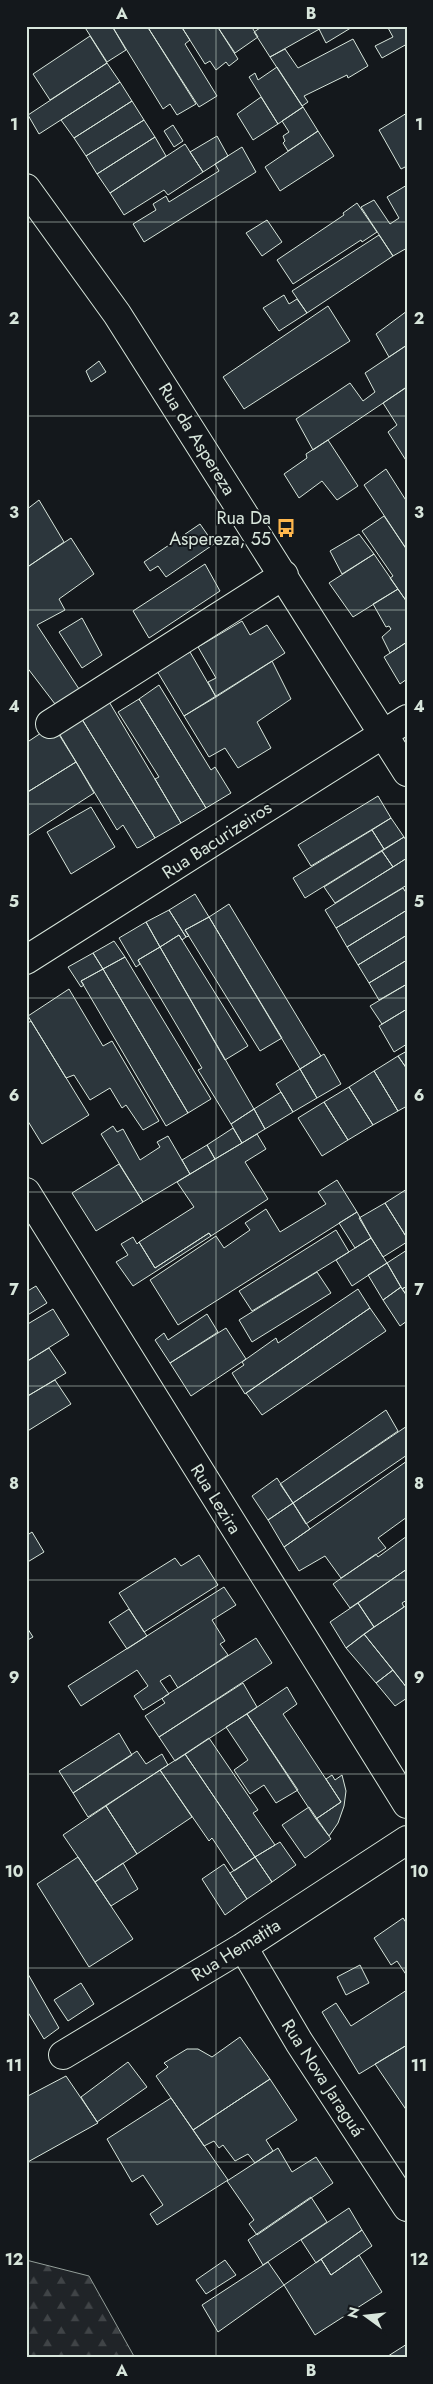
<svg xmlns="http://www.w3.org/2000/svg" width="433" height="2384" font-family="Jost,sans-serif">
<style>
.forest{fill:url(#forest-firs);stroke:#939e99}
.building{fill:#2c363c;stroke:#d8e6dc}
.lines{fill:none;stroke-linecap:round;stroke-linejoin:round}
.minor-casing{stroke:#d8e6dc;stroke-width:30}
.minor{stroke:#14181c;stroke-width:28}
.grid{fill:none;stroke:#d8e6dc;stroke-width:1;stroke-opacity:0.55}
.labels{text-anchor:middle;dominant-baseline:central;stroke-width:4;stroke-linejoin:round;paint-order:stroke}
.street-label{font-size:18px;fill:#d8e6dc;stroke:#14181c}
.poi-label{font-size:18px;fill:#d8e6dc;stroke:#14181c;text-anchor:end}
.neatline{fill:none;stroke:#d8e6dc;stroke-width:2}
.grid-label{font-size:16px;text-anchor:middle;font-weight:bold;fill:#d8e6dc}
</style>
<defs>
<pattern id="forest-firs" width="22" height="20" patternUnits="userSpaceOnUse" patternTransform="scale(1.25)"><rect width="22" height="20" fill="#202428"/><path d="M5 1l3.5 6h-7zM16 11l3.5 6h-7z" fill="#404447"/></pattern>
</defs>
<rect width="100%" height="100%" fill="#14181c"/>
<path class="forest" d="M26,2260L89,2276L135,2358H26Z"/>
<path class="building" d="M84,26H112L126,50L107,62Z
M112,26H147L196,104L177,115L170,104L163,109Z
M147,26H181L190,40L185,44L217,96L199,107Z
M181,26H217L238,59L229,66L226,62L216,70L210,61L205,64Z
M217,26H251L258,37L235,53Z
M263,26H323V27L270,57L254,32Z
M354,26L326,43L319,29L324,26Z
M387,26H407V44L382,58L375,46L393,37Z
M90,36L107,63L50,100L33,74Z
M353,39L368,66L348,78L347,75L304,96L308,102L302,106L270,57L285,49L298,68Z
M107,63L120,82L39,134L28,115Z
M277,67L303,107L278,124L249,77L255,73L258,80Z
M120,82L132,101L74,138L61,120Z
M261,97L278,124L253,140L237,114Z
M132,101L144,120L86,156L74,138Z
M303,107L318,131L288,151L283,143L285,141L283,136L289,132L282,121Z
M407,113V170L405,167L401,169L379,130Z
M144,120L155,137L97,174L86,156Z
M173,125L183,141L174,147L164,131Z
M318,131L334,156L280,191L265,167Z
M217,136L228,156L203,172L190,152Z
M155,137L166,156L110,193L97,174Z
M185,144L203,172L168,195L164,190L124,215L110,193Z
M242,147L256,172L144,242L133,224L156,210L153,204L166,196L169,202L219,171L215,164Z
M407,185V248L393,256L361,207L374,200L390,224L399,218L387,197Z
M357,203L377,232L362,242L361,240L293,284L277,260L344,215L343,213Z
M267,220L282,242L262,256L246,233Z
M379,235L393,256L307,313L292,291Z
M284,295L289,304L297,299L307,313L279,331L263,308Z
M328,306L350,341L244,409L223,377Z
M407,311V345L389,357L376,334Z
M407,345V387L313,450L296,419L350,383L363,401L375,392L365,373Z
M99,361L106,372L91,382L86,371Z
M405,388L407,391V462L388,432L397,425L383,403Z
M328,440L358,486L337,500L322,481L299,498L284,474L307,458L306,454Z
M386,469L407,502V550L364,485Z
M39,500L64,542L26,568V510Z
M384,516L407,550V602L390,578L393,576L362,531Z
M200,524L214,544L166,577L158,566L150,571L144,562Z
M359,534L374,554L342,574L330,551Z
M71,538L94,574L59,599L65,610L37,625L79,689L55,704L26,666V568Z
M374,554L398,589L353,617L329,583Z
M205,564L220,591L149,638L133,611Z
M398,589L407,602V642L390,653L382,637L391,629L389,626L386,627L373,604Z
M82,618L102,655L82,668L59,632Z
M242,621L250,635L267,625L285,653L216,697L208,682L216,678L198,647Z
M407,642V679L400,684L384,657Z
M190,652L216,697L184,716L157,671Z
M272,661L291,699L257,722L271,748L238,768L225,748L209,757L184,716Z
M159,685L211,770L215,767L231,793L206,808L139,699Z
M139,699L206,808L181,823L155,779L159,777L118,712Z
M108,700L181,823L155,838L80,716Z
M80,716L155,838L140,847L137,848L123,825L117,830L57,730Z
M53,725L76,762L26,793V743Z
M76,762L94,793L26,837V793Z
M378,796L391,818L311,866L298,845Z
M91,807L115,847L71,874L47,832Z
M391,818L404,837L384,849L372,830Z
M372,830L384,849L305,898L293,878Z
M404,837L407,842V858L393,867L382,851Z
M382,851L393,867L335,903L324,887Z
M407,858V885L336,928L325,910Z
M403,888L407,894V910L347,947L336,928Z
M195,894L209,917L185,930L189,936L186,937L169,910Z
M229,904L321,1056L300,1069L209,917Z
M169,910L186,937L182,940L179,935L160,947L146,922Z
M407,910V935L358,965L347,947Z
M209,917L282,1038L260,1051L185,930Z
M146,922L160,947L138,960L140,964L136,967L119,938Z
M179,935L248,1046L225,1060L160,947Z
M407,935V960L369,983L358,965Z
M114,941L125,957L103,969L93,953Z
M160,947L254,1109L231,1124L198,1070L202,1068L138,960Z
M93,953L103,969L81,981L84,985L81,987L68,967Z
M125,957L211,1099L188,1113L103,969Z
M407,960V984L379,1000L369,983Z
M103,969L188,1113L166,1126L81,981Z
M407,984V1009L382,1024L370,1006Z
M69,989L103,1046L112,1041L159,1121L143,1130L126,1105L122,1108L110,1088L90,1100L74,1075L66,1078L28,1016Z
M407,1009V1044L394,1052L379,1026Z
M31,1021L89,1115L42,1144L26,1118V1024Z
M407,1051V1069L398,1056Z
M324,1054L341,1084L317,1098L300,1069Z
M398,1056L407,1069V1106L398,1111L374,1071Z
M300,1069L317,1098L293,1112L276,1084Z
M374,1071L398,1111L373,1125L349,1087Z
M349,1087L373,1125L348,1140L324,1102Z
M281,1092L293,1112L265,1129L254,1109Z
M324,1102L348,1140L322,1156L298,1118Z
M254,1109L265,1129L242,1143L231,1124Z
M113,1126L117,1132L123,1129L140,1160L160,1147L157,1142L168,1136L190,1174L143,1202L101,1134Z
M233,1128L242,1143L215,1159L207,1145Z
M257,1134L266,1149L245,1162L268,1199L211,1236L209,1233L155,1268L139,1242L194,1207L177,1182Z
M207,1145L215,1159L190,1174L182,1160Z
M119,1164L143,1202L96,1231L72,1193Z
M337,1180L357,1212L178,1325L150,1280L216,1236L224,1248L250,1230L245,1223L266,1209L280,1232L326,1204L318,1192Z
M407,1189V1238L385,1203Z
M385,1203L407,1238V1242L383,1257L359,1218Z
M357,1212L371,1238L355,1248L339,1223Z
M336,1230L349,1252L252,1311L239,1291Z
M209,1233L211,1236L133,1286L116,1262L128,1255L121,1244L133,1237L137,1244L139,1242L155,1268Z
M371,1238L387,1263L352,1286L336,1260Z
M407,1250V1286L402,1289L387,1263Z
M387,1263L401,1287L383,1300L368,1275Z
M317,1272L331,1293L252,1342L239,1320Z
M36,1286L47,1303L26,1316V1292Z
M407,1286V1296L402,1289Z
M401,1287L407,1296V1321L400,1326L383,1300Z
M358,1289L370,1308L245,1394L232,1373L244,1365L242,1362L276,1338L278,1343Z
M370,1308L386,1331L262,1415L246,1393Z
M53,1309L69,1335L26,1362V1325Z
M207,1314L218,1332L170,1363L155,1340L164,1333L168,1340Z
M226,1328L246,1359L191,1396L170,1363Z
M49,1348L66,1373L26,1397V1362Z
M55,1380L71,1404L26,1432V1397Z
M386,1410L398,1431L293,1503L280,1484Z
M407,1426V1455L306,1524L293,1503Z
M407,1461V1517L378,1538L386,1548L341,1578L325,1556L299,1571L284,1547Z
M277,1478L293,1503L268,1520L252,1496Z
M293,1503L310,1529L284,1547L268,1520Z
M32,1532L44,1552L26,1563V1536Z
M407,1536V1569L350,1608L333,1584L376,1554L378,1557Z
M199,1555L218,1585L144,1632L119,1593L175,1558L181,1566Z
M407,1569V1600L402,1603L404,1607L374,1627L358,1603Z
M224,1587L236,1605L212,1620L225,1641L220,1644L228,1655L178,1688L170,1675L160,1681L169,1694L143,1710L134,1696L148,1686L137,1670L81,1706L68,1686Z
M358,1603L374,1627L346,1648L330,1622Z
M407,1605V1688L364,1634Z
M129,1609L147,1636L127,1649L109,1622Z
M26,1626L33,1637L26,1641Z
M364,1634L393,1670L376,1683L346,1648Z
M256,1638L272,1663L159,1737L145,1716L165,1703L162,1699L165,1696Z
M393,1670L407,1688V1698L395,1706L376,1683Z
M243,1683L257,1707L175,1761L159,1737Z
M287,1687L297,1704L283,1714L341,1802L316,1819L247,1714Z
M247,1714L298,1790L276,1803L264,1785L250,1794L234,1770L248,1760L226,1727Z
M119,1733L132,1755L73,1793L59,1771Z
M209,1738L258,1810L253,1813L275,1845L255,1857L185,1754Z
M137,1751L146,1764L162,1754L168,1765L88,1817L73,1793Z
M185,1754L255,1857L234,1871L212,1838L209,1841L160,1770Z
M160,1770L192,1817L137,1854L106,1806Z
M332,1775L335,1780L342,1775L346,1791L344,1806L338,1823L329,1836L316,1819L341,1802L326,1779Z
M106,1806L137,1854L95,1882L63,1835Z
M309,1807L331,1839L305,1858L282,1825Z
M280,1842L296,1865L272,1882L255,1857Z
M78,1857L133,1939L89,1967L37,1884Z
M255,1857L272,1882L247,1899L230,1873Z
M123,1863L138,1889L111,1906L95,1882Z
M224,1864L247,1899L225,1915L202,1879Z
M403,1918L407,1924V1976L397,1961L391,1965L374,1938Z
M360,1965L369,1983L346,1995L337,1977Z
M28,1974L59,2028L44,2039L26,2009Z
M81,1983L94,2004L68,2021L54,2000Z
M407,1990V2045L359,2074L322,2012L336,2003L351,2026Z
M240,2037L270,2079L193,2130L156,2076L168,2067L164,2063L187,2049H198L212,2057Z
M407,2045V2111L375,2064Z
M128,2062L147,2087L97,2122L81,2097Z
M66,2076L98,2123L26,2163V2097Z
M270,2079L297,2120L266,2140L273,2151L255,2163L248,2154L235,2161L223,2145L219,2148L214,2141L204,2146L193,2130Z
M171,2098L228,2180L157,2225L150,2214L163,2205L143,2175L132,2182L107,2139Z
M278,2148L292,2172L316,2157L333,2183L257,2235L249,2224L254,2220L227,2181Z
M311,2197L327,2222L263,2265L248,2240Z
M349,2208L362,2230L316,2263L301,2240Z
M362,2230L372,2246L331,2275L321,2259Z
M359,2255L382,2292L315,2335L284,2285L321,2259L331,2275Z
M225,2260L236,2275L206,2294L196,2280Z
M268,2262L284,2285L218,2332L202,2305Z
M407,2344V2358H385Z"/>
<g class="lines">
<g class="minor-casing">
<path id="minor" d="M26,188L117,314L407,772
M50,724L284,575
M26,960L407,719
M26,1192L407,1804
M243,1947L299,2042L407,2207
M63,2055L243,1947L407,1840"/>
</g>
<use href="#minor" class="minor"/>
</g>
<path class="grid" d="M216,26V2358M26,222H407M26,416H407M26,610H407M26,804H407M26,998H407M26,1192H407M26,1386H407M26,1580H407M26,1774H407M26,1968H407M26,2162H407"/>
<defs>
<g id="bus-bare" transform="scale(1.5)"><path d="M-5-6H5V4H4V6H2V4H-2V6H-4V4H-5ZM-3.5-4V0h7V-4ZM-3.5 1.2v1.5H-2V1.2ZM2 1.2v1.5H3.5V1.2Z" fill="#ffb74d" stroke="#14181c" stroke-width="2.5" paint-order="stroke"/></g>
</defs>
<g fill-rule="evenodd">
<use href="#bus-bare" x="286" y="528"/>
</g>
<g class="labels">
<g class="street-label">
<text transform="translate(197 439) rotate(58)">Rua da Aspereza</text>
<text transform="translate(217 840) rotate(-33)">Rua Bacurizeiros</text>
<text transform="translate(216 1499) rotate(58)">Rua Lezira</text>
<text transform="translate(236 1950) rotate(-32)">Rua Hematita</text>
<text transform="translate(323 2078) rotate(57)">Rua Nova Jaraguá</text>
</g>
<g class="poi-label">
<text x="271" y="518">Rua Da<tspan x="271" dy="21">Aspereza, 55</tspan></text>
</g>
</g>
<rect width="433" height="2384" fill="none" stroke="#14181c" stroke-width="55"/>
<g transform="translate(366 2316) rotate(285)" stroke="#14181c" stroke-width="4" paint-order="stroke">
<path d="M0-4L9 19L0 12L-9 19Z" fill="#d8e6dc"/>
<text y="-8" font-size="14" font-weight="bold" text-anchor="middle" fill="#d8e6dc">N</text>
</g>
<rect x="28" y="28" width="378" height="2328" class="neatline"/>
<g class="grid-label">
<text x="122" y="19">A</text>
<text x="311" y="19">B</text>
<text x="14" y="130">1</text>
<text x="419" y="130">1</text>
<text x="14" y="324">2</text>
<text x="419" y="324">2</text>
<text x="14" y="518">3</text>
<text x="419" y="518">3</text>
<text x="14" y="712">4</text>
<text x="419" y="712">4</text>
<text x="14" y="907">5</text>
<text x="419" y="907">5</text>
<text x="14" y="1101">6</text>
<text x="419" y="1101">6</text>
<text x="14" y="1295">7</text>
<text x="419" y="1295">7</text>
<text x="14" y="1489">8</text>
<text x="419" y="1489">8</text>
<text x="14" y="1683">9</text>
<text x="419" y="1683">9</text>
<text x="14" y="1877">10</text>
<text x="419" y="1877">10</text>
<text x="14" y="2071">11</text>
<text x="419" y="2071">11</text>
<text x="14" y="2265">12</text>
<text x="419" y="2265">12</text>
<text x="122" y="2376">A</text>
<text x="311" y="2376">B</text>
</g>
</svg>
